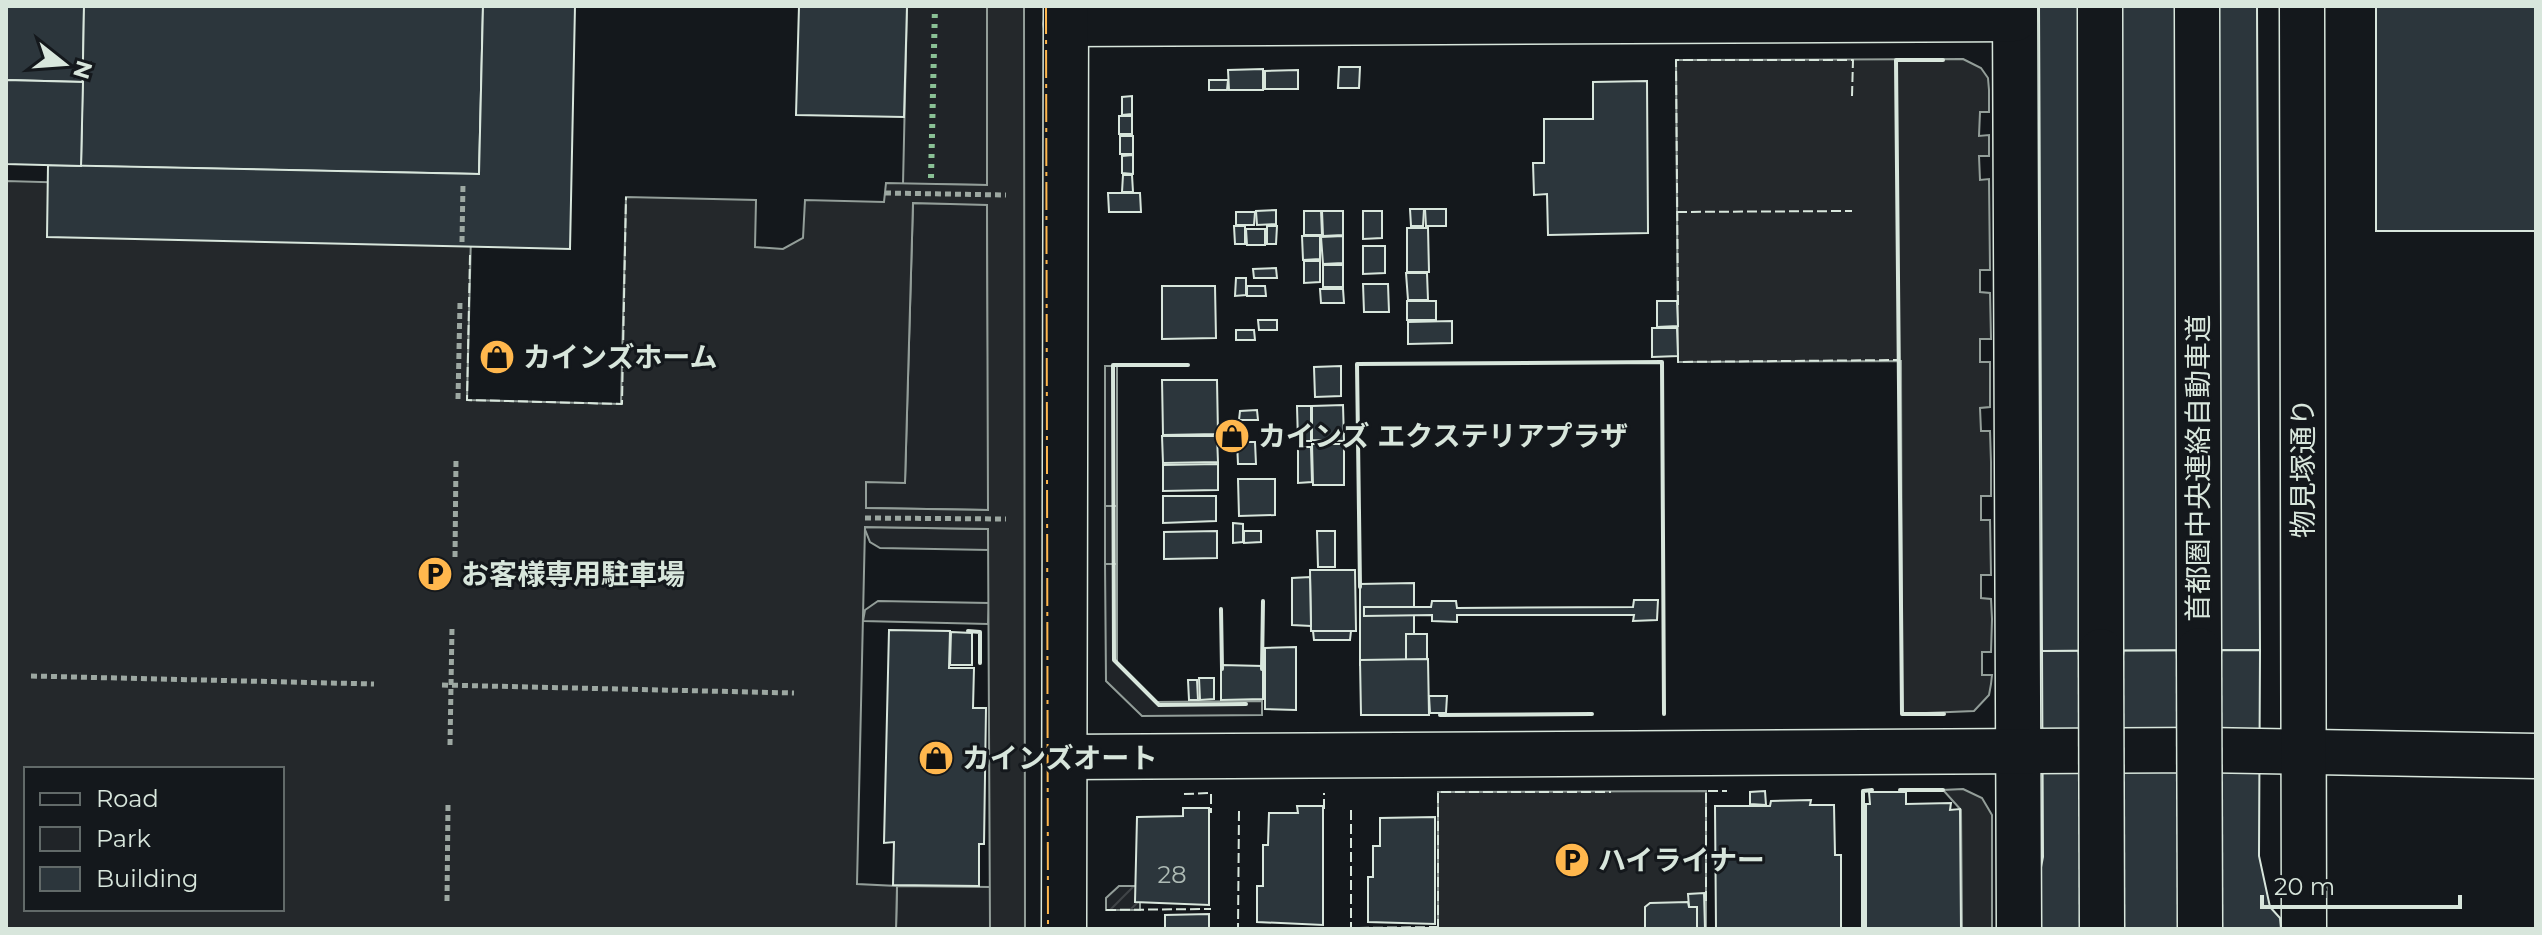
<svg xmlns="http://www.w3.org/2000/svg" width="2542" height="935" font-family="Montserrat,'Noto Sans JP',sans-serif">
<defs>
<pattern id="garden-furrows" width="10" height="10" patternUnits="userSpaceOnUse" patternTransform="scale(2)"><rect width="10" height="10" fill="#202428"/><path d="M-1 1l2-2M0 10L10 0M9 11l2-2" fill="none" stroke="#404447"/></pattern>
</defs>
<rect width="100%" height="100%" fill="#14181c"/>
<g fill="#202428" stroke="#939e99" stroke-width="2">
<polygon points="907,6 987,6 987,185 903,184"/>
<polygon points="913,203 987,204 989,510 866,508 866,482 905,482"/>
<rect x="1105" y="366" width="12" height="140"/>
<polygon points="864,527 989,529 989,550 880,548 870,542"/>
<polygon points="1105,564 1117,564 1117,663 1156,702 1262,701 1262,715 1142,716 1106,681"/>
<polygon points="878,601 989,603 988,624 863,621 865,610"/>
<polygon points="897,886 990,887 990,929 896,929"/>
</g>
<polygon fill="url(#garden-furrows)" stroke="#939e99" stroke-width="2" points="1119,886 1140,886 1140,910 1106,910 1106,898"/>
<g fill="#24282b" stroke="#939e99" stroke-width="2" fill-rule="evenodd">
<path d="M987 6H1024L1025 929H990L988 529 865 527 857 884 897 886 896 929H6V181L472 194 467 400 621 404 626 197 756 200 755 247 783 249 803 238 805 200 884 202 886 183 987 185ZM913 203 987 205 988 510 866 508V482L905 483ZM26 769H282V909H26Z"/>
<polygon points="1963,59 1981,68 1988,78 1989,90 1989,112 1980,112 1979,136 1989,135 1989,156 1979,156 1980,180 1989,179 1990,270 1980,270 1980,292 1990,293 1991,339 1980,339 1980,362 1990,362 1990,407 1980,408 1981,431 1990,431 1991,462 1991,496 1981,496 1981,520 1990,520 1991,575 1981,575 1981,598 1991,599 1992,619 1991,652 1982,652 1982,675 1992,675 1991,684 1989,695 1974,711 1902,714 1901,361 1678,362 1676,60"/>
<rect x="1105" y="506" width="12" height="58"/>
<polygon points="1963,789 1982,798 1992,815 1992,929 1962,929 1961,810 1943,790"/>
<polygon points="1706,791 1706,929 1438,929 1438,792"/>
</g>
<g fill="#2c363c" stroke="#d8e6dc" stroke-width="2">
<polygon points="6,6 84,6 83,82 6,80"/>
<polygon points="84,6 483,6 479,174 81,166"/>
<polygon points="483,6 575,6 570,249 47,237 48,165 479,174"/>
<polygon points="799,6 907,6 904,117 796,115"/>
<polygon points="2039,6 2257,6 2260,650 2042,651"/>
<rect x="2376" y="6" width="160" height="225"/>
<polygon points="1339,67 1360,67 1359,88 1338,88"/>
<polygon points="1263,69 1263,90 1229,90 1228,70"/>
<polygon points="1298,70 1298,89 1265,89 1265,71"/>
<polygon points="6,80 83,82 81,166 6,164"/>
<polygon points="1209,80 1228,80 1227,90 1209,90"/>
<polygon points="1647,81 1648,233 1548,235 1547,194 1534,195 1533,163 1544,163 1544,119 1593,119 1593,82"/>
<polygon points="1132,96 1132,114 1122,115 1122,97"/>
<rect x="1119" y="116" width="13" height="18"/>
<rect x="1120" y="136" width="13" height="18"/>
<polygon points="1133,155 1133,174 1122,173 1122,156"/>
<polygon points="1123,175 1132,175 1133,192 1122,192"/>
<polygon points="1108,193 1140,193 1141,212 1109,212"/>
<polygon points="1410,209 1424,209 1423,226 1411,226"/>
<polygon points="1425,209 1446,209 1446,226 1426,226"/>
<polygon points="1276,210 1276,224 1257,225 1256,211"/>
<polygon points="1304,211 1321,211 1322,235 1304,235"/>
<polygon points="1322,211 1343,211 1343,235 1323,236"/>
<polygon points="1363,211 1382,211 1382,238 1363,239"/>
<polygon points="1236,212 1255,212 1254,225 1236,225"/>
<polygon points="1234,226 1245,226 1245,244 1235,244"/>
<polygon points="1267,226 1277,226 1276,244 1267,244"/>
<polygon points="1407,228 1428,228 1429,272 1407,272"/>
<polygon points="1246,229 1265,229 1265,245 1247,245"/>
<polygon points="1302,236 1320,236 1320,259 1303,260"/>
<polygon points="1343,236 1343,263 1323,264 1321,237"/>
<polygon points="1363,246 1385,246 1385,273 1363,274"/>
<polygon points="1304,261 1320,261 1320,282 1304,283"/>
<rect x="1323" y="265" width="20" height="22"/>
<polygon points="1276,268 1277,278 1254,278 1253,269"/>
<polygon points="1406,273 1427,273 1428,300 1408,300"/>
<polygon points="1236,278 1246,278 1246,295 1235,296"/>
<polygon points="1363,284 1388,284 1389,312 1364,312"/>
<polygon points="1162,286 1215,286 1216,338 1162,339"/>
<polygon points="1247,286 1265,286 1266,296 1247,296"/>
<polygon points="1320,289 1343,289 1344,303 1321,303"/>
<rect x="1407" y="301" width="29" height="19"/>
<polygon points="1657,301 1677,301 1678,326 1657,327"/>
<polygon points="1258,320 1277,320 1277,330 1259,330"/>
<polygon points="1452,321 1452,343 1408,344 1408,322"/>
<polygon points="1652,328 1677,328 1678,356 1652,357"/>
<polygon points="1236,330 1254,330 1255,340 1236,340"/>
<polygon points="1341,366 1341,396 1315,397 1314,367"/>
<polygon points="1162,380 1217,380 1218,434 1163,435"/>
<polygon points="1343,405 1344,441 1312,440 1312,406"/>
<polygon points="1297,406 1311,406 1311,441 1298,441"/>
<polygon points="1257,410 1258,420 1239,420 1240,411"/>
<polygon points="1162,436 1217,436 1218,462 1163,463"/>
<polygon points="1237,442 1255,442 1256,464 1238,464"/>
<polygon points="1312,444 1344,444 1344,485 1313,485"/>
<polygon points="1298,447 1311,447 1312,482 1298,483"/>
<polygon points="1218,464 1218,490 1163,491 1163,465"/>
<polygon points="1238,479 1275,479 1275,515 1239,516"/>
<polygon points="1163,496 1216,496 1216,521 1163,523"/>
<polygon points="1233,523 1243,524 1243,542 1233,543"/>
<polygon points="1217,531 1217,558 1164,559 1164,532"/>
<polygon points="1244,531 1261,531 1261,542 1244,543"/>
<polygon points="1317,531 1335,531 1335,567 1318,567"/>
<polygon points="1310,570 1355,570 1356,631 1311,631"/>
<polygon points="1310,577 1311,626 1292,625 1292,578"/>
<polygon points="1414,583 1414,634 1406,634 1406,665 1360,665 1360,584"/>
<polygon points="1634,600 1658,600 1657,620 1633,621 1634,615 1457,615 1457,622 1432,621 1432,615 1364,616 1364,607 1431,607 1432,601 1456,601 1457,608 1633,607"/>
<polygon points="889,630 950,631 949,668 974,668 973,708 986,708 984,844 979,844 979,886 893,885 894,842 884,843"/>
<polygon points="1313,631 1351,631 1350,640 1314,640"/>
<polygon points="951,632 972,633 972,665 950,665"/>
<rect x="1406" y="634" width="21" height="26"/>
<polygon points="1296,647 1296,710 1265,709 1265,648"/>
<polygon points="2260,650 2259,856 2270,907 2280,918 2281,929 2029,929 2043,857 2042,651"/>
<polygon points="1428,659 1429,715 1361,715 1360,660"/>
<polygon points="1221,665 1263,666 1263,699 1221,700"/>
<polygon points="1199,678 1214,678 1214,699 1200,700"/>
<polygon points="1188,680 1197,680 1198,700 1189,700"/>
<polygon points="1429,696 1447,696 1446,713 1430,713"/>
<polygon points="1765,791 1766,805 1750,804 1750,792"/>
<polygon points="1869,792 1906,792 1906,804 1951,803 1950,810 1960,809 1961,929 1866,929 1866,804 1870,804"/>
<polygon points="1811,800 1810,805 1834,805 1835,855 1841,855 1841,929 1716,929 1715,806 1770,806 1771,801"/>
<polygon points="1297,806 1323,806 1323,925 1257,922 1257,886 1263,886 1263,845 1268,845 1269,813 1298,813"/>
<polygon points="1183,808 1209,808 1209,905 1135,902 1137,817 1183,816"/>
<polygon points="1435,817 1435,924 1368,922 1368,877 1373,877 1373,846 1380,846 1380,818"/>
<polygon points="1704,893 1705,929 1697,929 1697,907 1689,907 1688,894"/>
<polygon points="1688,902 1689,907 1697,907 1697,929 1645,929 1645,907 1650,903"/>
<polygon points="1209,914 1209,929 1165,929 1165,915"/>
</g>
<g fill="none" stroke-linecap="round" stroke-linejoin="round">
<defs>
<g id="street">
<polyline points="2015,6 2019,929"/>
<polyline points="1066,24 2015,19"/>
<polyline points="1063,757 2204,750 2536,756"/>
<polyline points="1064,929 1066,6"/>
</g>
<polyline id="secondary" points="2302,6 2304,929"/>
<g id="highway">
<polyline points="2100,6 2101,651"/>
<polyline points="2197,6 2199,650"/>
</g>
</defs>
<use href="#street" stroke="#d8e6dc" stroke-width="47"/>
<use href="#secondary" stroke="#d8e6dc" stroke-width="47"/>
<use href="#highway" stroke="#d8e6dc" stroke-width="47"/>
<g stroke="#9da8a2" stroke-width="5" stroke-dasharray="6 4" stroke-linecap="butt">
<polyline points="885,193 1006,195"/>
<polyline points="462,242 463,183"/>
<polyline points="458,399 460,302"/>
<polyline points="865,518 1006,519"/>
<polyline points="455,557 456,458"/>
<polyline points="31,676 374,684"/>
<polyline points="442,685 794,693"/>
<polyline points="450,745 452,628"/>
<polyline points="447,901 448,804"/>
</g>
<use href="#street" stroke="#14181c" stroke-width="44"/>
<use href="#secondary" stroke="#14181c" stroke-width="44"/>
<use href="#highway" stroke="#14181c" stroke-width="44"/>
<defs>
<g id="highway-bridge">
<polyline points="2199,650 2200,929"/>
<polyline points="2101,651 2102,929"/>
</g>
</defs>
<use href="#highway-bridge" stroke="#d8e6dc" stroke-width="47" stroke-linecap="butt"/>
<use href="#highway-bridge" stroke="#14181c" stroke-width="44"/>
<polyline stroke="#8ac095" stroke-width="6" stroke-dasharray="4 6" stroke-linecap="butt" points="931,178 935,6"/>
<g stroke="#d8e6dc" stroke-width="2" stroke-dasharray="10 4" stroke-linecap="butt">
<polyline points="1677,212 1852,211"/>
<polyline points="470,255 467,400 622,404 626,197"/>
<polyline points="1678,305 1676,60 1853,60 1852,96"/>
<polyline points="1678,353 1678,362 1897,360"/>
<polyline points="1184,794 1211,793 1211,813"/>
<polyline points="1324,809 1324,793"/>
<polyline points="1351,810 1351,928 1438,927"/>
<polyline points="1239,811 1238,929 1324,928"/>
<polyline points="1706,901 1706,791 1727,791"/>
<polyline points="1106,910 1211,909"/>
<polyline points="1438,929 1438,792 1611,792"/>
</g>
<g stroke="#d8e6dc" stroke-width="4">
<polyline points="1943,60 1896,60 1902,714 1944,714"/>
<polyline points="1188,365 1113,365 1114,660 1159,705 1246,704"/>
<polyline points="1360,587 1357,364 1662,362 1664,714"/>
<polyline points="1221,609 1222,669"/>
<polyline points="968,631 980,632 980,663"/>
<polyline points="1262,669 1263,601"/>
<polyline points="1440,715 1592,714"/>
<polyline points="1900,790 1943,790"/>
<polyline points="1863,929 1863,791 1872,790"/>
</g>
<polyline stroke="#ffb74d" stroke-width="2" stroke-dasharray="28 6 4 6" stroke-linecap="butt" points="1046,6 1048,929"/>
</g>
<defs>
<symbol id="shop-disc" viewBox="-11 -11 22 22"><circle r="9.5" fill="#ffb74d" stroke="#14181c"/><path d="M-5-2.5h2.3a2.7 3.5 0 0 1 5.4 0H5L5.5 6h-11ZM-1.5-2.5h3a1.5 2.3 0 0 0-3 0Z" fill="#111"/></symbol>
<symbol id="parking-disc" viewBox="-11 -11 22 22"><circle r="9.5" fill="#ffb74d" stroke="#14181c"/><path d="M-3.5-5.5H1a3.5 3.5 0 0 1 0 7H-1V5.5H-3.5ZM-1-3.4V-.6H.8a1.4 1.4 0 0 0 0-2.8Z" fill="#111"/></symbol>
</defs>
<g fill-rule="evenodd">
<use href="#shop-disc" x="477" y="337" width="40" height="40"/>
<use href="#shop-disc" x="1212" y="416" width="40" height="40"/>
<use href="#parking-disc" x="415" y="554" width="40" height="40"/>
<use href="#shop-disc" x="916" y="738" width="40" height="40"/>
<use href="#parking-disc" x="1552" y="840" width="40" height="40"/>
</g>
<g text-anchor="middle" stroke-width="6" stroke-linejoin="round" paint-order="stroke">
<g font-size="24" fill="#adbab4">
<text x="1172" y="883">28</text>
</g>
<g font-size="28" font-weight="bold" fill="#d8e6dc" stroke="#14181c" text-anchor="start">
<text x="523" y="367">カインズホーム</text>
<text x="1258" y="446">カインズ エクステリアプラザ</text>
<text x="461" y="584">お客様専用駐車場</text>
<text x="962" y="768">カインズオート</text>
<text x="1598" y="870">ハイライナー</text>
</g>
<g font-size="28" fill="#d8e6dc" stroke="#14181c">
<text transform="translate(2198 468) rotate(-90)" y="10">首都圏中央連絡自動車道</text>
<text transform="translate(2303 468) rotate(-90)" y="10">物見塚通り</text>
</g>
</g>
<rect width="2542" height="935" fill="none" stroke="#d8e6dc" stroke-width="16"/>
<rect x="24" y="767" width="260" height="144" fill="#14181c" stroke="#626a69" stroke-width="2"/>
<rect x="40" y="793" width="40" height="12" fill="#14181c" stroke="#626a69" stroke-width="2"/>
<text x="96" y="807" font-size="24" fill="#d8e6dc">Road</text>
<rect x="40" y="827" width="40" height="24" fill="#202428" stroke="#626a69" stroke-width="2"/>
<text x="96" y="847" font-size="24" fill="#d8e6dc">Park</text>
<rect x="40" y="867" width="40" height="24" fill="#2c363c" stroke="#626a69" stroke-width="2"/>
<text x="96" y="887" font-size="24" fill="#d8e6dc">Building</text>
<g transform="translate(64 64) rotate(107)" stroke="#14181c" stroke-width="6" paint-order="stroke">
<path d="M0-6L14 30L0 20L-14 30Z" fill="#d8e6dc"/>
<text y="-12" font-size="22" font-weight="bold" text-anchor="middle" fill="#d8e6dc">N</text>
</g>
<path d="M2262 895v12h198v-12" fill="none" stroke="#d8e6dc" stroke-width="4"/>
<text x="2274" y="895" font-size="24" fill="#d8e6dc" stroke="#14181c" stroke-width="6" paint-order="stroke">20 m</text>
</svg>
